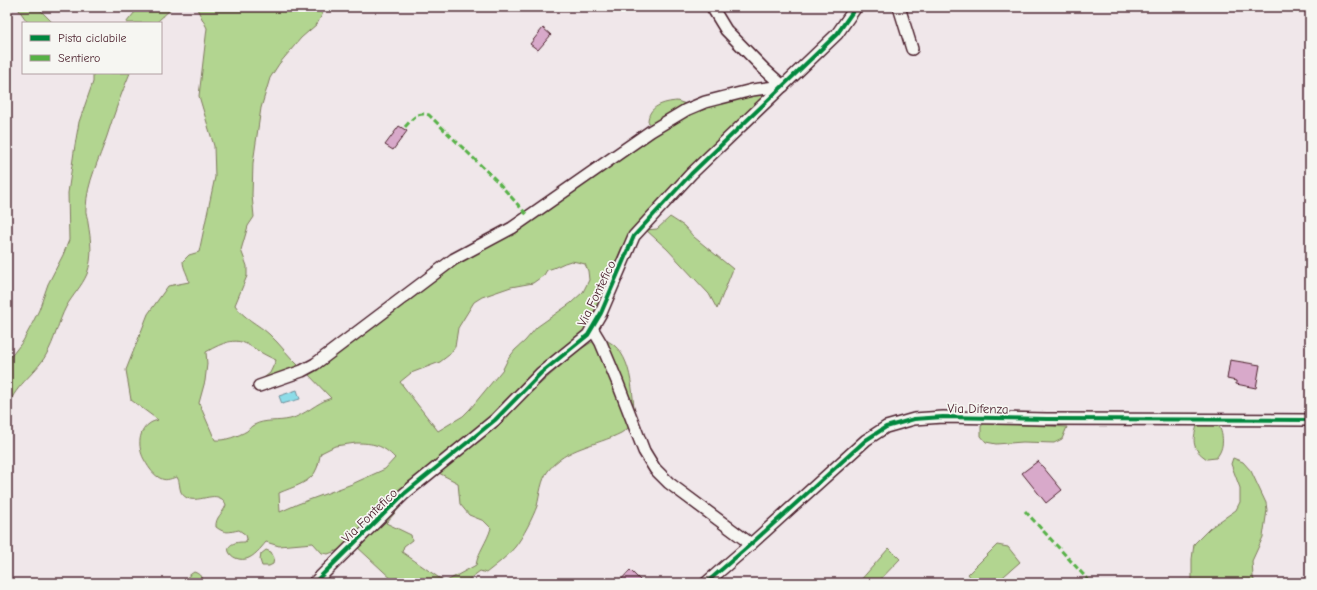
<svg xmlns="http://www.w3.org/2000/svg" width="1317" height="590" font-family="'Comic Neue',sans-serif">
<rect width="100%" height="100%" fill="#f0e7ea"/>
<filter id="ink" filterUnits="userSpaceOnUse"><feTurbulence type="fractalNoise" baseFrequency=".025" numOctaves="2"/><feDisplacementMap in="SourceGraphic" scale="8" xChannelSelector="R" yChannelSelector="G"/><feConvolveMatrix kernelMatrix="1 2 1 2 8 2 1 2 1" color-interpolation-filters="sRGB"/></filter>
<g filter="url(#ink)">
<g fill="#b2d590" stroke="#7e7a5e" fill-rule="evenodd">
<polygon points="17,7 37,7 53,23 28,23"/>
<polygon points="139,7 173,7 156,23 126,23"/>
<path d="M196 7H322V15L317 24 301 38 279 64 270 78 261 108 253 163 252 195 254 217 248 226 241 250 247 266V276L235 305C243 318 258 324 269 334 280 344 289 357 301 368L261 380 270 373 276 360C243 346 244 330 206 352L207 364 205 381 199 403 215 440C225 441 238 436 247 431 249 429 251 426 254 425 265 419 278 422 290 419 305 415 316 403 331 398L306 372 432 279 685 111 758 93 763 95 765 99 681 180 635 226 622 247 585 332 487 424 428 468 364 525 341 549 328 554 322 553 313 543 279 546 266 542C261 548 254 557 246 559 232 562 221 547 235 543 238 542 242 542 245 542L247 539 246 535 239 530C229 532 225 534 216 527 215 517 223 514 226 505 225 502 223 499 220 498 210 492 190 508 181 492 179 487 180 481 177 477 172 478 167 481 162 479 154 476 149 468 145 461 138 450 137 432 149 424 151 422 155 421 158 420L131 400 126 370 148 314 168 286 189 282C188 274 183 269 183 261L189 255 199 252 215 177 214 146 199 96 207 28ZM571 261 577 262 585 264 588 271 589 280 583 292 571 303 537 327 525 341 515 350 508 359 503 369 470 409 463 416 438 431 400 382 411 373 440 362 449 355 455 347 458 328 474 302 482 297 511 287 533 283 544 275 547 270C556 268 562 263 571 261ZM356 443C373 443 383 445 395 458L385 469 352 484 298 504 280 512 279 493C292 487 312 483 317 468 319 463 319 458 321 453L335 446Z"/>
<path d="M93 73H130C121 94 114 114 107 136 99 160 87 182 86 208 85 213 88 218 88 223 91 240 93 257 87 274 82 286 72 296 66 307 58 322 55 340 46 355 35 375 12 387 7 411V359L13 354 23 341 30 328 39 310 48 284 63 255 69 240 68 193 75 145 79 122 93 82Z"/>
<path d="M677 101 686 104 653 125 648 122C648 106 664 102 677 101Z"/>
<polygon points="670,217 684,226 694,237 733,269 717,309 709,294 667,249 646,230 657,229"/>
<path d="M603 339C635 350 631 395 636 423 631 426 626 430 621 433 596 446 566 447 548 471 541 480 540 494 537 506 533 517 523 537 515 547 507 557 496 565 486 573L480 571 464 583H396L355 545 405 498 402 505 386 523 411 535 412 540 404 546 402 552 445 582 476 565C478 552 487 542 491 528L484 521 469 515 460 504 458 483 435 471 494 425 576 352 592 342Z"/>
<path d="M1198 422H1217C1224 434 1225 448 1216 458L1207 459C1190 448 1193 439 1198 422Z"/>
<polygon points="985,423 1067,427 1062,439 1054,443 1023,442 996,444 986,442 981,436 981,426"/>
<polygon points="1233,458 1243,462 1251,471 1266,503 1267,510 1263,537 1252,561 1253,577 1255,583 1192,583 1192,559 1194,544 1210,528 1236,510 1240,502 1240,488 1231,464"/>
<polygon points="997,545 1008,547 1020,562 996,583 975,583 968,574"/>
<polygon points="889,548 900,559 877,583 860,583 859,582"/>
<polygon points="266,550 271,552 274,558 273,564 269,566 262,566 260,560 261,554"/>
<path d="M194 572C200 574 202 577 203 583H185V579L191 574Z"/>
</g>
<polygon fill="#8cdce8" stroke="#72909c" points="297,390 300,399 282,404 279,396"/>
<g fill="#d8a9ca" stroke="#4a1f2b">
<polygon points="543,28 551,35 538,50 530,44"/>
<polygon points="399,126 407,131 393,150 385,145"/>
<polygon points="1230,360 1260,365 1256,388 1236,384 1236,381 1227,379"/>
<polygon points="1038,461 1062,490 1046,503 1022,473"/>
<polygon points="630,570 643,583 618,583"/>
</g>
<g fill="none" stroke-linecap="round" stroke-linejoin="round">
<defs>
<g id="minor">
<polyline points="712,7 726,30 764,69 783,86"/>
<polyline points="899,7 912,49"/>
<polyline points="592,328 601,343 617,381 644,451 655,469 669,483 751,544"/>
<polyline points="259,386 302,371 315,364 454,259 512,228 651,131 686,110 705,102 752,90 783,86"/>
<polyline points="314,583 404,494 495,420 541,373 588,335 601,313 634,236 691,174 837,34 856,7"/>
<polyline points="706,583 751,544 866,440 886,427 914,419 943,417 1047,419 1310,420"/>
</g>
</defs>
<use href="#minor" stroke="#4a1f2b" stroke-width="14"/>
<use href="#minor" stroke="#f6f6f2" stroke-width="11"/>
<g stroke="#57b146" stroke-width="3" stroke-dasharray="6 3" stroke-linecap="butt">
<path d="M405 127C412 119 418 111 429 115L498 182 528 216"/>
<polyline points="1025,511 1091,583"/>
</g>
<defs>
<g id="cycleway">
<polyline points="314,583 404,494 495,420 541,373 588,335 601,313 634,236 691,174 837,34 856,7"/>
<polyline points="706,583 751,544 866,440 886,427 914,419 943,417 1047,419 1310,420"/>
</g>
</defs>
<use href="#cycleway" stroke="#f6f6f2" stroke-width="6"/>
<use href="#cycleway" stroke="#00873e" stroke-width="4"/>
</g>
</g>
<g text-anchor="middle" stroke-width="3.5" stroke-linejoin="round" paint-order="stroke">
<g font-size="13" fill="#4a1f2b" stroke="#f6f6f2">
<text transform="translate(596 293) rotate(-64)" y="5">Via Fontefico</text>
<text transform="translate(978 408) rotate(1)" y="5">Via Difenza</text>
<text transform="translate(369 515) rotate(-44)" y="5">Via Fontefico</text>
</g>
</g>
<rect width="1317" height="590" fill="none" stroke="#f6f6f2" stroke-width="24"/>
<rect x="12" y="12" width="1293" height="566" fill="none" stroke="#4a1f2b" stroke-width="1.5" filter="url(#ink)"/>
<rect x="22" y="22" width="140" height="52" fill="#f6f6f2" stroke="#b1a0a2"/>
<rect x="30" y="35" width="20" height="6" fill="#00873e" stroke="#b1a0a2"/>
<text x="58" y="42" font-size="12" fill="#4a1f2b">Pista ciclabile</text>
<rect x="30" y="55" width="20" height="6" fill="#57b146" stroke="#b1a0a2"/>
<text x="58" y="62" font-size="12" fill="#4a1f2b">Sentiero</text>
</svg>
